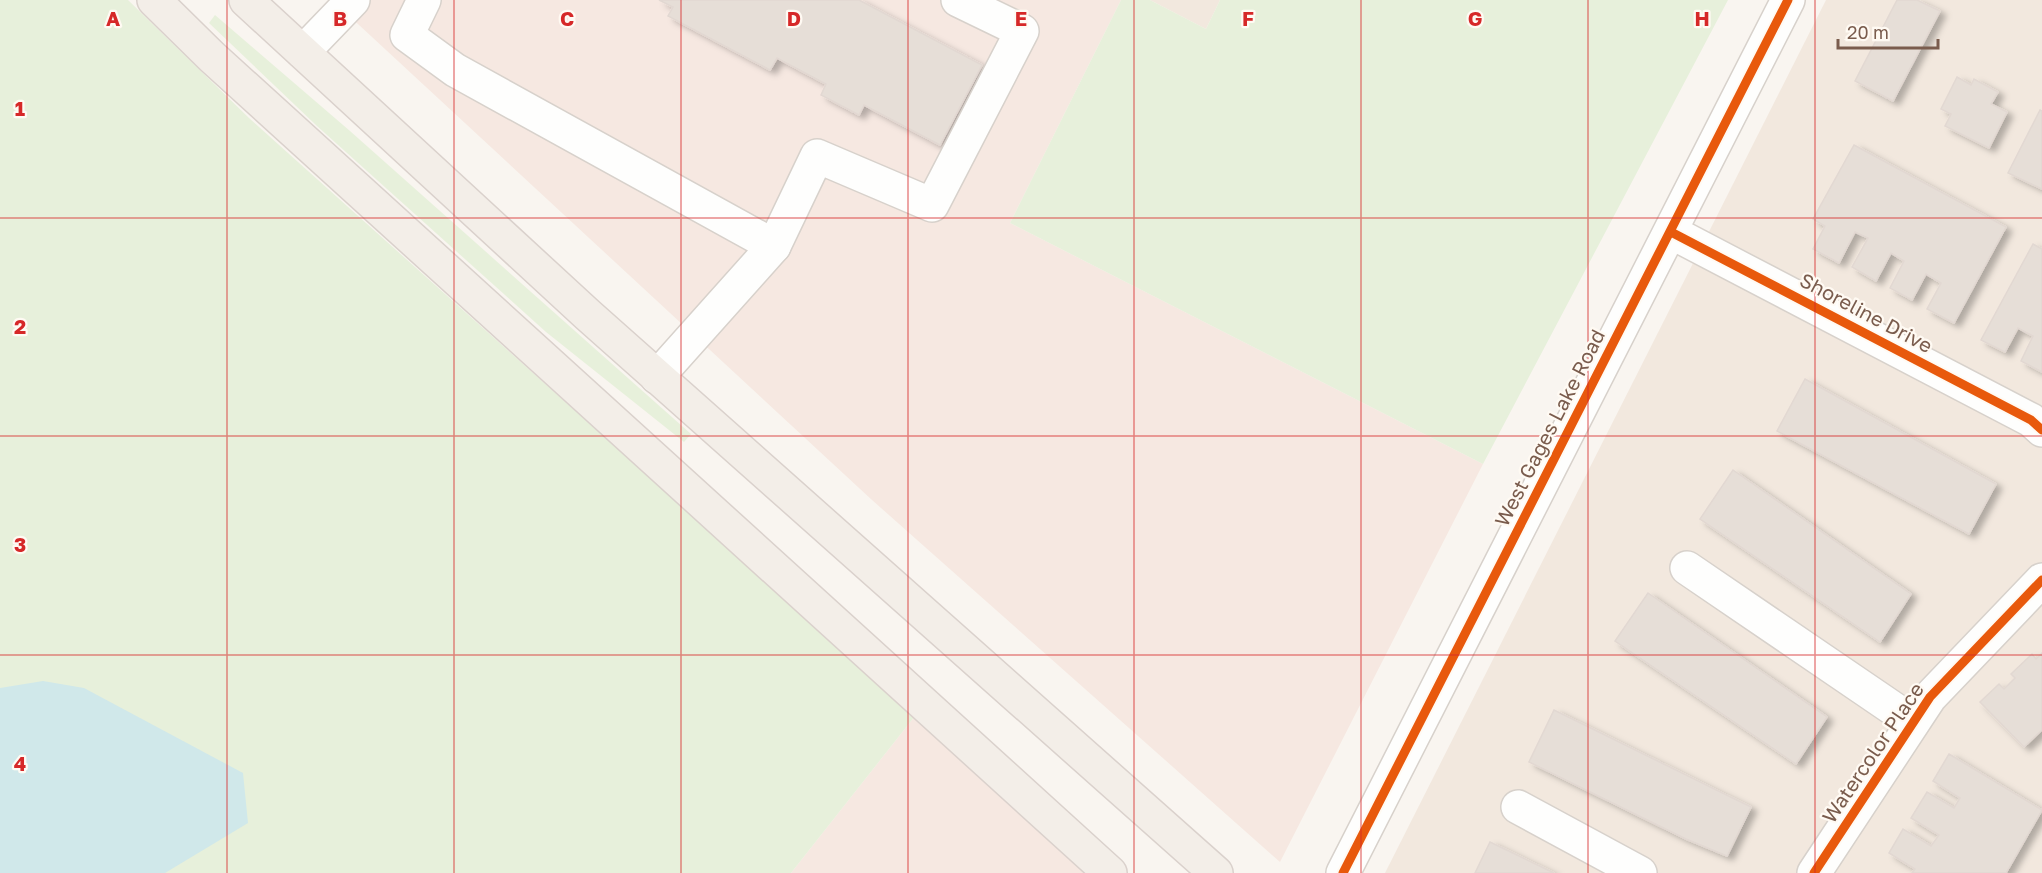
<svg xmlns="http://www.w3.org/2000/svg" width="2042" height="873" font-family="'Golos Text',sans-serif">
<defs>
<filter id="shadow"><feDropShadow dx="6" dy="4" stdDeviation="3" flood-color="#0004"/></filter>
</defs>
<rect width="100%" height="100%" fill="#f9f5f0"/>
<g fill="#f2e8de">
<polygon points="1150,0 1220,0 1206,29"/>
<polygon points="1826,0 2042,0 2042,873 1385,873"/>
</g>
<g fill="#f6e8e1">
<polygon points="332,0 1121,0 1010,223 1483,464 1280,862 872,500"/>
<polygon points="915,716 1093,873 791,873"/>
</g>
<g fill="#e7f0db">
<polygon points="0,0 128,0 249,118 915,716 791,873 0,873"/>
<polygon points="1121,0 1150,0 1206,29 1220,0 1728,0 1483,464 1010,223"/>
<polygon points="215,15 350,131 691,434 684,442 546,332 317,126 209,23"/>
</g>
<polygon fill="#d0e8ea" points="43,681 84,688 243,773 248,823 165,873 0,873 0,688"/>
<g fill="#e6ded7" stroke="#e2d8d2" stroke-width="1.5" filter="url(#shadow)">
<polygon points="659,0 859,0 982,65 940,145 864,105 859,115 821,95 826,84 777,58 770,70 668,16 673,7"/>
<polygon points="1897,0 1917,0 1940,11 1893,101 1855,81"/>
<polygon points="1957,77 1971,85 1974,79 1998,92 1991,104 2007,112 1989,148 1945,126 1951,114 1941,109"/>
<polygon points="2040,110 2042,111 2042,189 2008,173"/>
<polygon points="1854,145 2006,227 1954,323 1927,309 1941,283 1926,274 1912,300 1890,288 1904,261 1891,253 1876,281 1852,267 1868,238 1855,232 1839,263 1813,249 1825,226 1813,219"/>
<polygon points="2033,244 2042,249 2042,372 2021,361 2033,336 2018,328 2005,352 1981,340"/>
<polygon points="1805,379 1996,484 1969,534 1777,431"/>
<polygon points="1733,470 1911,594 1880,642 1700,519"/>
<polygon points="1648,593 1827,717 1796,764 1615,641"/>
<polygon points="2042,653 2042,730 2024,747 1980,702 1999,684 2004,689 2015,678 2011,674 2032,654 2036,659"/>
<polygon points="1554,710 1751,807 1727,856 1686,839 1529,762"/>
<polygon points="1949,754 2042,810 2006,873 1912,873 1915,869 1889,853 1903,829 1931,846 1939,835 1911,818 1927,792 1954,808 1960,798 1933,781"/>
<polygon points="1490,842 1554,873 1475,873"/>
</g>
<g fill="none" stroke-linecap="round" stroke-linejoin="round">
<defs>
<g id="minor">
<polyline points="424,0 407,35 455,70 774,246"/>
<polyline points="303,52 353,0"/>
<polyline points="1671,232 2031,420 2042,430"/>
<polyline points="657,377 774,246 817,156 932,205 1022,31 958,0"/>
<polyline points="1687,568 1913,722"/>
<polyline points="1518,807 1640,873"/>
<polyline points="1343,873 1788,0"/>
<polyline points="1814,873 1930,697 2042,580"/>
</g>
<g id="major">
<polyline points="154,0 212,57 1110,873"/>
<polyline points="246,0 588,315 1216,873"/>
</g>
</defs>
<use href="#minor" stroke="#d7d1cb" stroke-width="36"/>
<use href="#major" stroke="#dad1cc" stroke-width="36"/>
<use href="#minor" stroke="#fefefd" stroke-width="33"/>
<use href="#major" stroke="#f3eee8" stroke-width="33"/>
<defs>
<g id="cycleway">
<polyline points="1671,232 2031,420 2042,430"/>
<polyline points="1343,873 1788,0"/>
<polyline points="1814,873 1930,697 2042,580"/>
</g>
</defs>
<use href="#cycleway" stroke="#fffaf3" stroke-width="13"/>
<use href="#cycleway" stroke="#e8590c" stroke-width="9"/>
</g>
<path fill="none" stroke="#d62828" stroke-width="1.5" stroke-opacity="0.55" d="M227 0V873M454 0V873M681 0V873M908 0V873M1134 0V873M1361 0V873M1588 0V873M1815 0V873M0 218H2042M0 436H2042M0 655H2042"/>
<g text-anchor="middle" stroke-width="4.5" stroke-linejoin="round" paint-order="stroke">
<g font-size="20" fill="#7a5c4d" stroke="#fffaf3">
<text transform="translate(1866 313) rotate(28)" y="7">Shoreline Drive</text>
<text transform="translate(1550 428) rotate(-63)" y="7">West Gages Lake Road</text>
<text transform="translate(1873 753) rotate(-56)" y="7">Watercolor Place</text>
</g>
</g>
<g font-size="20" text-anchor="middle" font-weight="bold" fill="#d62828" stroke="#fffaf3" stroke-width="4.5" stroke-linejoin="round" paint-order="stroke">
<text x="113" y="26">A</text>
<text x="340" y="26">B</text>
<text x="567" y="26">C</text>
<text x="794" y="26">D</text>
<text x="1021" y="26">E</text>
<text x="1248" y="26">F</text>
<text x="1475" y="26">G</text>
<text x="1702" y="26">H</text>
<text x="20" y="116">1</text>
<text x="20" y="334">2</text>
<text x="20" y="552">3</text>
<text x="20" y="771">4</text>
</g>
<path d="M1838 39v9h100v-9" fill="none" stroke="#7a5c4d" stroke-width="3"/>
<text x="1847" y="39" font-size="18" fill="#7a5c4d" stroke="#fffaf3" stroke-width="4.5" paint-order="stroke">20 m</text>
</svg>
